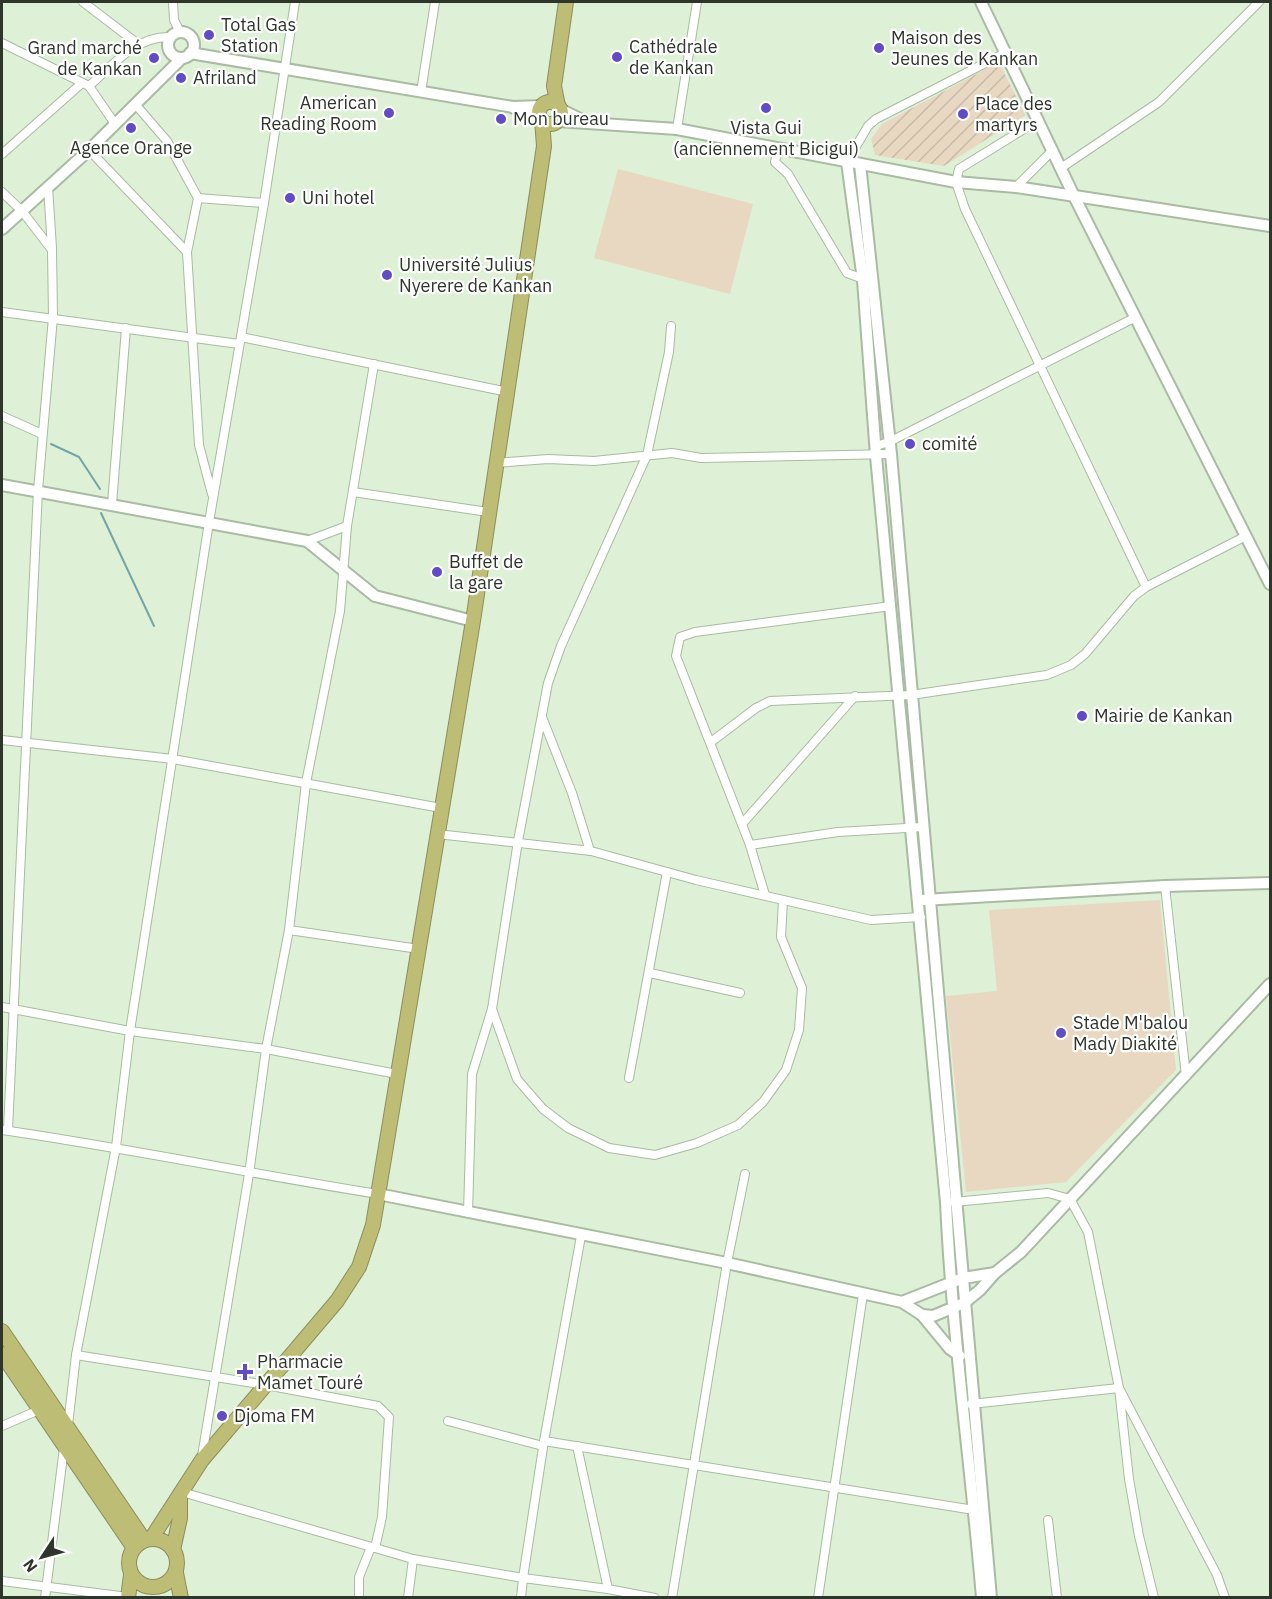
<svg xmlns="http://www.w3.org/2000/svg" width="1272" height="1599" font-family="'IBM Plex Sans',sans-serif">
<defs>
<pattern id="garden-furrows" width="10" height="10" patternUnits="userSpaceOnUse" patternTransform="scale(1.5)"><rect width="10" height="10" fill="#e8d8c2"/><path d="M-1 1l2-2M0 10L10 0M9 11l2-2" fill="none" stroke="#c7baa7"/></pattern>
</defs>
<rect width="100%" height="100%" fill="#def0d6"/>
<g fill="#e8d8c2">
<polygon points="618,169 753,204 730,294 594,258"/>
<polygon points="1160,900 1176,1070 1066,1182 966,1192 946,996 997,991 989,910"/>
</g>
<polygon fill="url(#garden-furrows)" points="999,62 1025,115 944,166 875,155 871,139 882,124"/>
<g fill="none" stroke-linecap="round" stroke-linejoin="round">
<g stroke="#73a5a6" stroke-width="2">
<polyline points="51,444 79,457 100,489"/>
<polyline points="101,513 154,626"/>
</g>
<defs>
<g id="street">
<polyline points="83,2 138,44"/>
<polyline points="173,2 174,20 180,32"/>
<polyline points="2,43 89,86 115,124"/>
<path d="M89 86C113 65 137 35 171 37"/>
<polyline points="421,92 435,2"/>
<polyline points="136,105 167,141 198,198"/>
<polyline points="1037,121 959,169 956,182 965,209 1146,587"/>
<polyline points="677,129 697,2"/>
<polyline points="778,147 775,162 788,174 847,273 866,280"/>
<polyline points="89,150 187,252 199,445 212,494"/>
<polyline points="2,154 82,83"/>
<polyline points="847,162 868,126 876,119 1007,52"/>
<polyline points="1061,168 1159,102 1259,2"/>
<polyline points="48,187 52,248"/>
<polyline points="1016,187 1052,151"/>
<polyline points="2,192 22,211 52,250 53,317 38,490 8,1130"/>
<polyline points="187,252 198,198 264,203"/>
<polyline points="2,312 239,344"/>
<polyline points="241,337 508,392"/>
<polyline points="2,416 42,434"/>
<polyline points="876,446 889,442 1136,317"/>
<polyline points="495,463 548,459 594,461 672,453 701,458 891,454"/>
<polyline points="353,492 488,512"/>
<polyline points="112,504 126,328"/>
<polyline points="307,541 347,526"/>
<polyline points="542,717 572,793 590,851"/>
<polyline points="2,740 173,759 441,808"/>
<polyline points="711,742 756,708 770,701 911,695 1047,675 1071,665 1085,654 1134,596 1146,587 1246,536"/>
<polyline points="742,824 855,696"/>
<polyline points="437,834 591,851 696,880 871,920 921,917"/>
<polyline points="750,845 838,832 923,827"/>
<polyline points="1165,886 1186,1076"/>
<polyline points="765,895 750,845 676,656 680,637 695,632 891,606"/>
<polyline points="289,930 419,949"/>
<polyline points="650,973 740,993"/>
<polyline points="2,1007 130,1031 266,1049 397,1074"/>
<polyline points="492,1009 517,1079 543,1109 568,1128 609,1148 655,1155 697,1143 738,1125 763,1102 786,1070 799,1030 802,988 781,937 783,900"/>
<polyline points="629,1078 667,872"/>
<path d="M2 1130C127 1148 252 1174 378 1194"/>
<polyline points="954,1202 1048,1193 1070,1199 1088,1232 1119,1388 1129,1479 1139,1536 1154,1598"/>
<polyline points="468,1213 472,1074 492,1009 518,841 548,683 561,646 647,455 669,352 671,326"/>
<polyline points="76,1355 266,1385 378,1406 389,1417 382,1517 375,1548"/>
<polyline points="971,1404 1119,1388 1217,1575 1225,1598"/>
<polyline points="448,1421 543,1446"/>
<polyline points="68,1425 76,1355 116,1147 130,1031 209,522 264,203 295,2"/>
<polyline points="2,1426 39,1410"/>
<polyline points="544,1441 974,1510"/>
<polyline points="577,1446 608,1589 655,1598"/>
<polyline points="202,1456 249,1174 266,1049 289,930 306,783 340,611 347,526 374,364"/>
<polyline points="182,1492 413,1559 523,1578 544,1441 581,1236"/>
<polyline points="1048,1520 1057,1598"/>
<polyline points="2,1581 128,1597"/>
<polyline points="45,1598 64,1448"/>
<polyline points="359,1598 359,1577 371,1547"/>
<polyline points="408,1598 413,1559"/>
<polyline points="521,1598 523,1578 608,1589"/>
<polyline points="672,1598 727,1263 745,1174"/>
<polyline points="818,1598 863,1294"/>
</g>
<g id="secondary">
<polyline points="981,2 1074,196 1270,584"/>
<circle cx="181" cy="45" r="13"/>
<polyline points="190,53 513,107 543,106"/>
<polyline points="514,108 541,119"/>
<polyline points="560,109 586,122"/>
<polyline points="557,121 677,129 956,182 1016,187 1270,226"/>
<path d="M847 162 863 280 876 456 946 1202C952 1334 971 1465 982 1598"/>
<polyline points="860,164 891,454 991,1598"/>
<polyline points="2,229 89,150 182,58"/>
<polyline points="2,485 307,541 375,596 473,621"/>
<polyline points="923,900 1165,886 1270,883"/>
<polyline points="378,1194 727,1263 902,1302 922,1315 933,1316 964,1303 980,1290 995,1273 1021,1252 1270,984"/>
<polyline points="902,1302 963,1278 995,1273"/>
<polyline points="922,1315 950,1349 960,1356"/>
</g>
<g id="highway">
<circle cx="550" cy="113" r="11"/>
<polyline points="558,106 554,86 566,2"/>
<polyline points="2,1331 144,1540"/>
<polyline points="2,1354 134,1548"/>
<circle cx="153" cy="1563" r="24"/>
<polyline points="151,1539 202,1460 337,1301 359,1267 373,1225 473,621 544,146 542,120"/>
<polyline points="173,1550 180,1518 180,1496"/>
<polyline points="176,1573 181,1598"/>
<polyline points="128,1598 131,1575"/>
</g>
</defs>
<use href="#street" stroke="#a9bba2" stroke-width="10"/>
<use href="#secondary" stroke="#a9bba2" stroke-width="14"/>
<use href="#highway" stroke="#8c8d5c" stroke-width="16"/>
<use href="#street" stroke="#fff" stroke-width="8"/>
<use href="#secondary" stroke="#fff" stroke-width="10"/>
<use href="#highway" stroke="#bebd76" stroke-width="14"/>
</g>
<g fill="#604cc4" stroke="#fff" stroke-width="2">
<circle cx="209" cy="35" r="6"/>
<circle cx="879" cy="48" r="6"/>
<circle cx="617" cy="57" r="6"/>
<circle cx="154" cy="58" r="6"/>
<circle cx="181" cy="78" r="6"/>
<circle cx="766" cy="108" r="6"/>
<circle cx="389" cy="113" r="6"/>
<circle cx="963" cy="114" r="6"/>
<circle cx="501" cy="119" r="6"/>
<circle cx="131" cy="128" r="6"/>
<circle cx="290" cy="198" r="6"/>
<circle cx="387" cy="275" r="6"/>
<circle cx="910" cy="444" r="6"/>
<circle cx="437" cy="572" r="6"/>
<circle cx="1082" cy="716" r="6"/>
<circle cx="1061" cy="1033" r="6"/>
<path d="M242 1363h6v6h6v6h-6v6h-6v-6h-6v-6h6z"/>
<circle cx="222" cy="1416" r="6"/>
</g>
<g text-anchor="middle" stroke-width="4.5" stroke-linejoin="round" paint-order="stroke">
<g font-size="18" fill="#2e352b" stroke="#fff" text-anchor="start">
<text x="221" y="31">Total Gas<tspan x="221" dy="21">Station</tspan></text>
<text x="891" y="44">Maison des<tspan x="891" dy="21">Jeunes de Kankan</tspan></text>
<text x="629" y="53">Cathédrale<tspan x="629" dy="21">de Kankan</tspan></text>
<text x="142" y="54" text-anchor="end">Grand marché<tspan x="142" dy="21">de Kankan</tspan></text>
<text x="193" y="84">Afriland</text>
<text x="377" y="109" text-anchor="end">American<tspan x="377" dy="21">Reading Room</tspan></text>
<text x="975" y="110">Place des<tspan x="975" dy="21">martyrs</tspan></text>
<text x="513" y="125">Mon bureau</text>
<text x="766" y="134" text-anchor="middle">Vista Gui<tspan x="766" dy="21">(anciennement Bicigui)</tspan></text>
<text x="131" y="154" text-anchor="middle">Agence Orange</text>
<text x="302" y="204">Uni hotel</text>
<text x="399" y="271">Université Julius<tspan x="399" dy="21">Nyerere de Kankan</tspan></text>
<text x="922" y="450">comité</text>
<text x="449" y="568">Buffet de<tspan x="449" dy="21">la gare</tspan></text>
<text x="1094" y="722">Mairie de Kankan</text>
<text x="1073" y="1029">Stade M'balou<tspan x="1073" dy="21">Mady Diakité</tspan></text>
<text x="257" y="1368">Pharmacie<tspan x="257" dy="21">Mamet Touré</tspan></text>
<text x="234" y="1422">Djoma FM</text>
</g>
</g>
<rect width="1272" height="1599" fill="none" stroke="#2e352b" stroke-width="6"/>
<g transform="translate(42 1557) rotate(234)" stroke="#ffffff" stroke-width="4.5" paint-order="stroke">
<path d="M0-4.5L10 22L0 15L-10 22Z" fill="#2e352b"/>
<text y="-9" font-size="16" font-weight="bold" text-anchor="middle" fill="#2e352b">N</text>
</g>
</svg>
